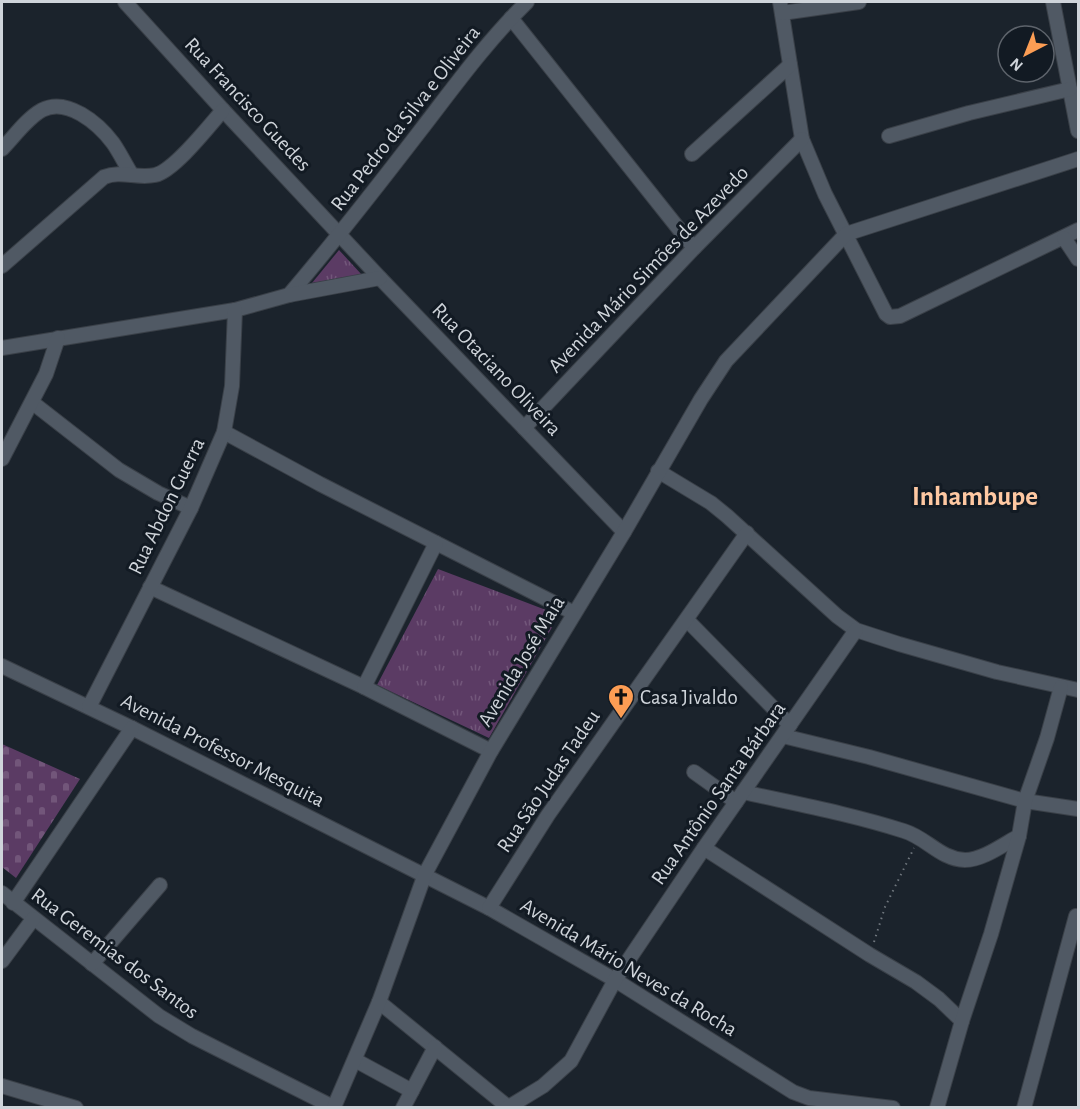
<svg xmlns="http://www.w3.org/2000/svg" width="1080" height="1109" font-family="'Alegreya Sans',sans-serif">
<defs>
<pattern id="cemetery-stones" width="16" height="16" patternUnits="userSpaceOnUse" patternTransform="scale(1.5)"><rect width="16" height="16" fill="#5b3b64"/><path d="M2 7V4a2 2 0 0 1 4 0v3zM10 15v-3a2 2 0 0 1 4 0v3z" fill="#72567a"/></pattern>
<pattern id="park-tufts" width="24" height="20" patternUnits="userSpaceOnUse" patternTransform="scale(1.5)"><rect width="24" height="20" fill="#5b3b64"/><path d="M3 7l-1-3M5 7V3M7 7l1-3M15 17l-1-3M17 17v-4M19 17l1-3" fill="none" stroke="#72567a"/></pattern>
</defs>
<rect width="100%" height="100%" fill="#1b232c"/>
<polygon fill="url(#cemetery-stones)" points="2,744 80,779 16,878 2,867"/>
<g fill="url(#park-tufts)">
<polygon points="339,250 362,275 312,283"/>
<polygon points="438,569 559,615 489,738 377,685"/>
</g>
<g fill="none" stroke-linecap="round" stroke-linejoin="round">
<defs>
<g id="minor">
<polyline points="125,2 223,110 380,278 624,532"/>
<polyline points="780,2 802,139 825,194 886,314 890,317 900,316 1078,230"/>
<polyline points="1053,2 1078,131"/>
<polyline points="782,13 859,2"/>
<polyline points="511,18 694,248"/>
<polyline points="889,136 969,113 1070,89"/>
<path d="M2 149C14 137 26 119 42 110 67 97 98 123 113 143 120 153 125 164 132 175"/>
<polyline points="692,154 790,65"/>
<polyline points="1064,238 1078,259"/>
<path d="M2 266 104 177C121 170 137 179 155 175 174 171 209 126 223 110"/>
<path d="M289 295C334 242 377 187 420 131 454 87 487 41 527 2"/>
<polyline points="2,348 235,310 289,295 380,278"/>
<polyline points="33,403 119,470 158,493 191,508"/>
<polyline points="524,428 694,248 802,139"/>
<polyline points="224,432 320,484 574,613"/>
<polyline points="2,459 46,374 58,338"/>
<polyline points="658,471 711,503 727,516 837,616 856,630 899,644 997,672 1078,690"/>
<polyline points="150,587 364,687 491,751"/>
<polyline points="687,620 790,725"/>
<polyline points="2,666 132,728 489,908 615,980 793,1092 809,1098 893,1108"/>
<polyline points="364,687 436,543"/>
<polyline points="89,707 191,508 224,432 232,386 235,310"/>
<polyline points="783,736 869,757 1025,801 1078,809"/>
<polyline points="694,772 736,802"/>
<path d="M743 792C797 804 851 814 904 831 927 838 940 859 965 860 983 860 1004 844 1019 836"/>
<polyline points="704,848 870,955 916,982 939,999 962,1021"/>
<polyline points="2,893 159,1016 192,1036 335,1108"/>
<polyline points="13,903 132,728"/>
<polyline points="489,908 548,815 747,533"/>
<polyline points="2,961 33,919"/>
<polyline points="92,964 160,885"/>
<polyline points="379,1002 508,1107"/>
<polyline points="355,1060 412,1091"/>
<polyline points="2,1086 76,1108"/>
<polyline points="334,1107 379,1002 425,874 491,751 624,532 701,399 726,361 846,234 1078,159"/>
<polyline points="403,1108 435,1047"/>
<polyline points="507,1108 543,1086 571,1061 615,980 704,848 856,630"/>
<polyline points="937,1108 962,1021 991,934 1019,836 1025,801 1047,738 1061,687"/>
<polyline points="1024,1108 1076,916"/>
</g>
</defs>
<use href="#minor" stroke="#3a4048" stroke-width="16"/>
<polyline stroke="#6f767d" stroke-width="2" stroke-dasharray="1.5 4.5" stroke-linecap="butt" points="874,942 885,907 914,848"/>
<use href="#minor" stroke="#505964" stroke-width="14"/>
</g>
<defs>
<symbol id="church-pin" viewBox="-11 -11 22 30"><path d="M0 17L-7.5 6A9.5 9.5 0 1 1 7.5 6Z" fill="#fc9d54" stroke="#121a23"/><path d="M-1.2-6h2.4v3.5h3.3v2.4h-3.3V6h-2.4V-.1h-3.3v-2.4h3.3Z" fill="#111"/></symbol>
</defs>
<g fill-rule="evenodd">
<use href="#church-pin" x="606" y="682" width="30" height="40"/>
</g>
<g text-anchor="middle" stroke-width="6" stroke-linejoin="round" paint-order="stroke">
<g font-size="21" fill="#cfd4da" stroke="#121a23">
<text transform="translate(248 104) rotate(47)" y="7">Rua Francisco Guedes</text>
<text transform="translate(405 118) rotate(-52)" y="7">Rua Pedro da Silva e Oliveira</text>
<text transform="translate(648 269) rotate(-46)" y="7">Avenida Mário Simões de Azevedo</text>
<text transform="translate(497 369) rotate(46)" y="7">Rua Otaciano Oliveira</text>
<text transform="translate(166 506) rotate(-64)" y="7">Rua Abdon Guerra</text>
<text transform="translate(521 661) rotate(-59)" y="7">Avenida José Maia</text>
<text transform="translate(223 750) rotate(27)" y="7">Avenida Professor Mesquita</text>
<text transform="translate(548 781) rotate(-56)" y="7">Rua São Judas Tadeu</text>
<text transform="translate(718 793) rotate(-55)" y="7">Rua Antônio Santa Bárbara</text>
<text transform="translate(115 953) rotate(37)" y="7">Rua Geremias dos Santos</text>
<text transform="translate(629 967) rotate(31)" y="7">Avenida Mário Neves da Rocha</text>
</g>
<g font-size="21" fill="#cfd4da" stroke="#121a23" text-anchor="start">
<text x="640" y="704">Casa Jivaldo</text>
</g>
<g font-size="27" font-weight="bold" fill="#fec8a2" stroke="#121a23">
<text x="975" y="505">Inhambupe</text>
</g>
</g>
<rect width="1080" height="1109" fill="none" stroke="#cfd4da" stroke-width="6"/>
<g transform="translate(1026 54) rotate(222)"><circle r="28" fill="#121a23" stroke="#5e646c" stroke-width="1.5"/>
<path d="M0-4.5L10 22L0 15L-10 22Z" fill="#fc9d54"/>
<text y="-9" font-size="16" font-weight="bold" text-anchor="middle" fill="#cfd4da">N</text>
</g>
</svg>
